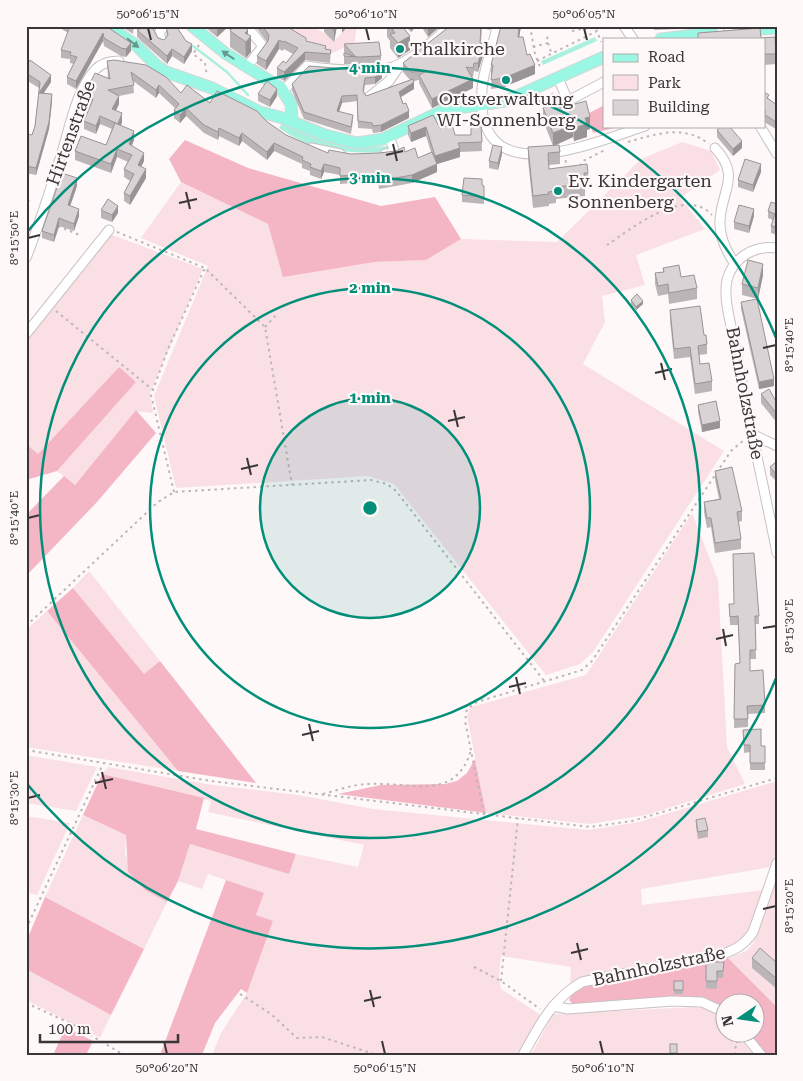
<svg xmlns="http://www.w3.org/2000/svg" width="803" height="1081" font-family="'Roboto Serif',serif">
<rect width="100%" height="100%" fill="#fff8f9"/>
<g fill="#fadfe5">
<path d="M283 26C307 26 316 24 334 41L349 26 351 28 360 26 356 31 355 42 331 54Z"/>
<polygon points="682,142 711,151 720,170 680,198 705,229 636,255 645,285 602,296 605,322 583,364 724,451 593,652 580,664 546,675 394,484 368,476 176,488 154,396 208,266 141,238 181,182 268,224 374,262 426,260 461,239 557,242 641,159"/>
<polygon points="110,234 203,269 150,393 153,413 135,411 75,485 57,471 136,382 119,367 38,454 26,444 26,339"/>
<polygon points="692,513 718,580 727,747 745,784 646,815 590,824 486,813 467,716 471,707 586,675"/>
<polygon points="89,571 160,661 144,674 73,588"/>
<polygon points="47,611 178,771 26,747 26,630"/>
<polygon points="26,755 97,767 76,811 26,803"/>
<polygon points="108,767 213,785 298,795 373,809 588,830 639,822 777,781 777,851 771,867 641,889 642,905 765,890 747,939 737,947 570,984 571,967 501,956 499,978 501,989 541,1015 521,1055 212,1055 221,1033 247,993 273,921 256,915 264,893 208,874 202,889 178,881 190,844 289,874 296,854 358,867 364,845 208,812 211,801 102,774"/>
<polygon points="83,815 126,835 125,854 145,890 167,902 144,949 45,897"/>
<polygon points="26,816 70,823 37,895 26,893"/>
<polygon points="777,879 777,1007 728,958 746,951 753,944"/>
<polygon points="26,969 111,1015 100,1038 26,1000"/>
<polygon points="694,1007 702,1008 725,1018 726,1034 737,1034 753,1055 531,1055 553,1014"/>
</g>
<g fill="#f4b5c5">
<polygon points="604,102 604,126 623,126 593,133 587,114 603,106"/>
<polygon points="185,140 248,168 381,206 435,197 461,239 426,260 374,262 283,277 268,224 181,182 169,159"/>
<polygon points="119,367 136,382 57,471 26,480 26,444 38,454"/>
<polygon points="136,410 156,433 97,502 26,576 26,515 64,476 75,485"/>
<polygon points="73,588 144,674 160,661 256,783 178,771 47,611"/>
<polygon points="475,759 486,813 338,794 381,785 445,784 457,781 467,773"/>
<polygon points="102,774 204,798 196,829 296,854 289,874 190,844 178,881 167,902 145,890 128,872 126,835 83,815"/>
<polygon points="226,880 264,893 256,915 273,921 247,993 241,989 215,1023 202,1055 160,1055"/>
<polygon points="45,897 144,949 111,1015 26,969 26,942"/>
<polygon points="728,958 777,1007 777,1055 762,1055 746,1034 756,1034 756,1004 726,1004 725,1010 703,999 575,1006 569,1000 573,991 587,984"/>
<polygon points="66,1027 93,1041 86,1055 53,1055"/>
</g>
<g fill="#a9f1de">
<polygon points="595,37 597,41 543,65 541,61"/>
<path d="M282 123C326 140 340 149 389 146L390 152C351 154 312 152 279 128Z"/>
</g>
<g fill="none" stroke-linecap="round" stroke-linejoin="round">
<polyline stroke="#a9f1de" stroke-width="2.5" points="193,46 227,72 248,95"/>
<defs>
<g id="minor">
<path d="M497 26C494 47 483 68 482 89 474 195 590 144 645 126"/>
<polyline points="624,26 633,39"/>
<polyline points="729,26 729,32"/>
<polyline points="162,41 159,33 164,26"/>
<polyline points="247,67 263,46 248,28"/>
<polyline points="558,78 568,101 604,82"/>
<path d="M284 90 307 66C328 70 367 72 389 68 405 65 438 38 449 26"/>
<polyline points="369,97 389,81 401,64"/>
<polyline points="760,126 777,154"/>
<polyline points="311,148 340,154"/>
<path d="M715 148C741 176 722 189 720 220 719 236 726 251 735 264"/>
<polyline points="385,154 395,153 389,136"/>
<path d="M777 248C755 245 733 257 727 280 723 299 731 324 735 344 747 414 763 483 777 553"/>
<path d="M26 258C40 223 51 188 62 152 70 127 76 91 95 70 101 63 109 61 119 61"/>
<polyline points="26,334 109,230"/>
<polyline points="754,435 777,446"/>
<polyline points="553,1006 568,1009 672,1001 702,1002 726,1013"/>
<polyline points="744,1034 761,1055"/>
<path d="M523 1055C539 1026 552 999 582 982L723 954C737 949 745 944 753 932L777 863"/>
</g>
<g id="major">
<polyline points="108,26 137,46 157,66 166,72 212,88 260,112 283,118 325,135 357,143 383,139 444,110 506,101 604,57"/>
<polyline points="192,26 225,53 281,88 291,104 292,122"/>
<polyline points="745,30 777,28"/>
<polyline points="661,39 712,33"/>
</g>
</defs>
<use href="#minor" stroke="#c8c2c3" stroke-width="11"/>
<use href="#major" stroke="#d7d7d7" stroke-width="13"/>
<g stroke="#bcb6b7" stroke-width="2" stroke-dasharray="2.5 4" stroke-linecap="butt">
<polyline points="530,26 535,54 541,69"/>
<polyline points="572,31 594,27 597,31"/>
<polyline points="548,43 552,55"/>
<polyline points="199,45 193,54 205,63 207,76"/>
<polyline points="533,47 548,43 547,36"/>
<polyline points="537,61 597,31 601,42"/>
<polyline points="552,93 556,104"/>
<path d="M628 142C656 134 684 124 709 144"/>
<polyline points="580,166 583,161 605,150"/>
<polyline points="565,169 566,159"/>
<polyline points="58,226 82,236"/>
<polyline points="117,232 205,268 265,327 292,485"/>
<path d="M607 245C631 229 685 185 712 215"/>
<polyline points="56,311 153,390"/>
<polyline points="265,327 276,315"/>
<polyline points="174,492 151,395 168,349 205,268"/>
<polyline points="26,626 158,502 174,492 371,480 387,484 396,491 545,682"/>
<polyline points="26,750 211,781 590,827 632,821 777,778"/>
<path d="M323 794C338 790 354 784 369 784 412 782 456 802 471 750"/>
<polyline points="484,814 465,721 467,709 477,702 582,670 592,661 731,451 745,439"/>
<polyline points="26,929 103,764"/>
<polyline points="474,967 501,981 540,1009"/>
<polyline points="501,981 518,818"/>
<polyline points="240,994 271,1014 297,1038 322,1037 377,1055"/>
<polyline points="26,1003 72,1024 124,1055"/>
<polyline points="735,1055 736,1042 738,1042"/>
</g>
<use href="#minor" stroke="#fff" stroke-width="9"/>
<use href="#major" stroke="#99f7e3" stroke-width="11"/>
</g>
<g fill="#bbb5b7">
<polygon points="57,26 106,26 131,51 126,57 121,56 104,46 103,41 76,89 67,84 67,77 74,64 70,63 70,59 61,58 61,50 68,33"/>
<polygon points="121,26 134,26 133,34"/>
<polygon points="204,26 228,26 228,27 217,37"/>
<polygon points="228,26 243,26 248,34 251,52 246,58 230,47 230,30 228,28"/>
<polygon points="255,26 286,26 306,41 326,49 331,50 330,63 305,60 284,81 277,77 277,68 286,63 293,54 284,49 283,51 279,49 266,70 257,64 257,56 267,42"/>
<polygon points="324,26 337,26 334,42 324,32"/>
<polygon points="387,26 402,26 410,50 398,58 390,48 390,41 387,37"/>
<polygon points="405,26 416,26 411,32"/>
<polygon points="421,26 437,26 437,29 428,37"/>
<polygon points="450,26 491,26 490,30 482,28 481,43 484,52 478,72 474,71 473,77 471,76 473,88 432,108 419,83 419,80 414,81 414,89 401,97 409,118 381,132 373,133 372,129 358,128 357,101 342,103 339,111 353,121 351,134 304,119 292,91 292,84 309,66 382,78 375,84 365,85 364,92 366,96 410,80 403,72 403,63"/>
<polygon points="501,26 521,26 519,37 527,55 535,74 504,87 491,89 492,74 491,74 491,65"/>
<polygon points="654,26 679,26 679,29 654,30"/>
<polygon points="166,27 192,51 184,64 172,56 167,64 137,37 137,30 158,38 164,40 167,37"/>
<polygon points="760,28 761,38 775,37 776,64 764,65 764,39 698,39 698,33"/>
<polygon points="344,44 381,56 381,63 359,64 344,64 344,53 346,54 344,52"/>
<polygon points="107,61 181,93 210,103 266,121 286,135 328,153 351,154 405,152 418,158 431,152 426,136 411,142 408,135 408,126 440,128 455,135 471,135 481,125 482,151 460,152 460,157 437,164 437,172 412,183 379,189 378,181 340,184 340,175 324,172 321,179 310,175 310,171 302,168 302,164 274,151 267,160 242,141 239,146 219,136 218,140 204,133 186,116 180,123 174,118 174,110 175,108 159,93 156,98 133,81 134,93 119,96 119,104 116,111 122,122 121,125 134,140 132,145 144,161 141,167 146,178 130,205 124,201 124,193 130,181 124,177 124,169 128,162 117,157 111,173 75,160 75,151 106,145 112,129 100,124 96,134 84,129 84,121 90,106 84,103 84,95 108,79"/>
<polygon points="26,67 51,82 44,93 52,101 49,129 36,175 26,173 26,134 32,135 35,126 39,88 26,80"/>
<polygon points="764,92 769,99 777,105 777,128 776,129 764,122"/>
<polygon points="258,94 277,96 270,107 258,101"/>
<polygon points="543,108 560,108 590,129 587,130 587,137 574,141 573,137 554,146 560,152 560,164 549,165 549,169 588,173 588,185 585,185 585,196 556,199 556,203 549,204 549,206 533,208 528,160 528,147 553,146 543,120"/>
<polygon points="717,130 742,148 733,156 717,137"/>
<polygon points="502,154 498,170 489,168 489,161"/>
<polygon points="761,172 753,192 738,187 738,180"/>
<polygon points="482,185 484,193 484,204 462,202 462,195"/>
<polygon points="77,186 70,206 79,216 74,231 59,226 54,242 42,238 42,231"/>
<polygon points="777,204 777,235 771,233 771,226 773,220 768,218 768,211"/>
<polygon points="101,210 118,213 112,222 101,218"/>
<polygon points="754,216 749,233 734,229 734,222"/>
<polygon points="663,268 681,277 697,288 697,299 669,304 668,294 658,296 655,284 655,273 663,272"/>
<polygon points="763,275 758,299 742,295 742,284"/>
<polygon points="631,300 643,304 636,310 631,304"/>
<polygon points="741,302 774,386 759,389 741,309"/>
<polygon points="670,310 704,335 707,344 707,354 699,355 700,364 712,381 712,391 695,394 690,357 674,359 670,320"/>
<polygon points="761,394 777,403 777,423 761,403"/>
<polygon points="698,405 720,428 702,432 698,412"/>
<polygon points="777,461 777,482 770,475 770,467"/>
<polygon points="715,471 742,511 742,521 738,522 741,539 741,549 715,553 711,527 707,528 704,512 704,502 719,499 715,480"/>
<polygon points="729,604 759,616 759,624 755,624 756,659 750,659 750,671 765,705 765,713 748,714 748,727 734,728 735,664 740,663 738,625 730,625"/>
<polygon points="743,730 761,746 765,746 765,770 750,770 750,752 744,753"/>
<polygon points="696,820 708,830 708,837 698,839 696,827"/>
<polygon points="752,958 776,962 777,960 777,989 752,968"/>
<polygon points="706,962 724,962 723,978 717,978 717,989 706,988"/>
<rect x="674" y="981" width="9" height="13"/>
<rect x="670" y="1044" width="7" height="11"/>
</g>
<g fill="#999495">
<polygon points="217,26 228,26 228,27 217,37"/>
<polygon points="335,26 337,26 334,42 334,31"/>
<polygon points="342,26 348,26 342,33"/>
<polygon points="411,26 416,26 411,32"/>
<polygon points="432,26 437,26 437,29 428,37 428,29"/>
<polygon points="519,26 521,26 518,45 518,37"/>
<polygon points="248,30 248,40 251,36 251,52 246,58 245,33"/>
<polygon points="103,33 103,41 76,89 76,81"/>
<polygon points="410,36 410,50 398,58 398,43"/>
<polygon points="279,40 279,49 266,70 266,61"/>
<polygon points="131,43 131,51 126,57 126,49"/>
<polygon points="192,44 192,51 184,64 184,57"/>
<polygon points="484,44 484,52 478,72 478,63"/>
<polygon points="172,49 172,56 167,64 167,56"/>
<polygon points="305,52 305,60 284,81 284,72"/>
<polygon points="535,65 535,74 504,87 504,78"/>
<polygon points="382,72 382,78 375,84 375,77"/>
<polygon points="51,75 51,82 39,100 39,93"/>
<polygon points="473,79 473,88 432,108 432,99"/>
<polygon points="414,82 414,89 399,98 399,92"/>
<polygon points="159,85 159,93 156,98 156,90"/>
<polygon points="277,89 277,96 270,107 270,100"/>
<polygon points="52,94 52,101 49,129 36,175 36,168"/>
<polygon points="119,96 119,104 112,117 112,109"/>
<polygon points="342,96 342,103 337,117 337,111"/>
<polygon points="186,108 186,116 180,123 180,115"/>
<polygon points="409,111 409,118 381,132 381,125"/>
<polygon points="122,113 122,122 118,132 118,124"/>
<polygon points="100,116 100,124 96,134 96,126"/>
<polygon points="590,117 590,129 587,130 587,137 574,141 574,128 585,118"/>
<polygon points="573,125 573,137 553,146 553,133"/>
<polygon points="426,127 426,136 411,142 411,133"/>
<polygon points="219,128 219,136 218,140 218,132"/>
<polygon points="134,131 134,140 129,152 129,144"/>
<polygon points="242,133 242,141 239,146 239,138"/>
<polygon points="742,141 742,148 733,156 733,149"/>
<polygon points="274,143 274,151 267,160 267,152"/>
<polygon points="502,147 502,154 498,170 498,163"/>
<polygon points="460,148 460,157 437,164 437,172 412,183 412,175 435,165 435,156"/>
<polygon points="117,149 117,157 111,173 111,164"/>
<polygon points="144,153 144,161 138,173 138,165"/>
<polygon points="324,164 324,172 321,179 321,171"/>
<polygon points="761,164 761,172 753,192 753,185"/>
<polygon points="146,169 146,178 130,205 130,196"/>
<polygon points="77,178 77,186 68,212 68,205"/>
<polygon points="29,200 29,208 26,219 26,212"/>
<polygon points="118,206 118,213 112,222 112,215"/>
<polygon points="79,209 79,216 74,231 74,224"/>
<polygon points="754,209 754,216 749,233 749,226"/>
<polygon points="59,218 59,226 54,242 54,235"/>
<polygon points="763,264 763,275 758,299 758,288"/>
<polygon points="643,301 643,304 636,310 636,307"/>
<polygon points="774,379 774,386 759,389 759,382"/>
<polygon points="720,421 720,428 702,432 702,425"/>
</g>
<g fill="#dad3d5" stroke="#999495">
<polygon points="70,26 106,26 131,43 126,49 121,48 104,38 103,33 76,81 67,77 77,57 70,55 71,52 61,50"/>
<polygon points="143,26 149,26 154,30 158,38 164,40 168,35 166,26 176,26 186,41 192,44 184,57 172,49 167,56 137,30 142,28"/>
<polygon points="234,26 243,26 248,30 245,33 251,36 246,42 230,31"/>
<polygon points="262,26 286,26 306,38 306,41 326,46 325,49 331,50 330,54 305,52 284,72 277,68 283,61 286,63 298,48 284,41 283,42 279,40 266,61 257,56 268,41 269,35"/>
<polygon points="330,26 335,26 334,31"/>
<polygon points="390,26 402,26 410,36 398,43 390,34 395,33"/>
<polygon points="426,26 432,26 428,29"/>
<polygon points="450,26 481,26 480,43 484,44 478,63 474,63 473,68 466,67 473,79 432,99 419,75 427,71 411,72 403,63"/>
<polygon points="501,26 519,26 518,37 523,37 527,55 530,54 535,65 504,78 491,80 493,65 491,65"/>
<polygon points="760,28 761,38 775,37 776,54 764,54 764,39 698,39 698,33"/>
<polygon points="379,42 381,56 359,57 344,56 344,53 356,57 344,44"/>
<polygon points="30,60 51,75 39,93 52,94 49,122 36,168 26,166 26,134 32,135 35,126 40,82 26,73 26,67"/>
<polygon points="114,60 146,65 166,77 181,93 187,85 210,103 217,91 257,111 266,121 286,135 328,153 329,150 351,154 379,153 396,151 404,147 405,152 415,148 418,158 432,152 437,164 412,175 379,181 378,173 340,176 340,168 324,164 321,171 310,167 311,164 302,160 303,157 274,143 267,152 242,133 239,138 219,128 218,132 204,125 186,108 180,115 174,110 179,104 159,85 156,90 131,72 134,85 108,90 119,96 112,109 122,113 118,124 100,116 96,126 84,121 93,99 84,95 95,73 110,79 107,61"/>
<polygon points="309,66 348,69 382,68 382,72 375,77 365,78 363,91 366,96 413,79 414,82 399,92 403,104 406,103 409,111 381,125 373,126 372,123 358,121 357,95 342,96 337,111 353,115 351,127 304,112 292,84"/>
<polygon points="267,81 277,89 270,100 258,94"/>
<polygon points="764,92 769,95 767,98 777,105 777,121 776,122 764,114 766,112 764,110"/>
<polygon points="586,101 590,117 585,118 587,124 574,128 573,125 553,133 543,108 557,102 560,108"/>
<polygon points="433,115 440,128 452,124 455,135 471,135 471,125 481,125 482,142 458,143 460,148 435,156 426,127 411,133 408,126"/>
<polygon points="115,123 134,131 129,144 144,153 138,165 146,169 130,196 124,193 134,174 124,169 132,155 117,149 111,164 75,151 81,136 106,145"/>
<polygon points="721,126 729,126 742,141 733,149 717,130"/>
<polygon points="493,145 502,147 498,163 489,161"/>
<polygon points="559,145 560,152 548,153 549,169 587,164 588,173 584,173 585,184 556,187 556,191 548,192 549,194 533,196 528,147"/>
<polygon points="745,159 761,164 753,185 738,180"/>
<polygon points="62,173 77,178 68,205 79,209 74,224 59,218 54,235 42,231"/>
<polygon points="464,178 482,179 482,185 484,186 484,197 462,195"/>
<polygon points="108,199 118,206 112,215 101,210"/>
<polygon points="26,200 29,200 26,212"/>
<polygon points="771,202 777,204 777,227 771,226 775,214 768,211"/>
<polygon points="739,205 754,209 749,226 734,222"/>
<polygon points="748,260 763,264 758,288 742,284"/>
<polygon points="679,265 681,277 694,275 697,288 669,293 668,284 658,286 655,273 664,272 663,268"/>
<polygon points="637,294 643,301 636,307 631,300"/>
<polygon points="757,299 774,379 759,382 741,302"/>
<polygon points="700,306 704,335 706,335 707,344 698,346 700,364 709,363 712,381 695,384 690,347 674,349 670,310"/>
<polygon points="769,389 777,403 777,414 761,394"/>
<polygon points="716,401 720,421 702,425 698,405"/>
<polygon points="777,461 777,475 770,467"/>
<polygon points="732,467 742,511 737,512 741,539 715,543 711,518 707,518 704,502 721,499 715,471"/>
<polygon points="754,553 759,616 755,616 756,650 750,650 750,671 763,670 765,705 747,706 748,719 734,719 735,664 740,663 738,616 730,617 729,604 734,604 733,554"/>
<polygon points="761,729 761,746 765,746 765,763 750,763 750,745 744,745 743,730"/>
<polygon points="705,818 708,830 698,832 696,820"/>
<polygon points="760,948 776,962 777,960 777,979 752,958"/>
<polygon points="706,962 724,962 723,971 717,971 717,981 706,981"/>
<rect x="674" y="981" width="9" height="9"/>
<rect x="670" y="1044" width="7" height="9"/>
</g>
<defs><path id="oneway-solid" d="M-6-.8H1V-3.2L6.5 0L1 3.2V.8H-6Z" transform="scale(1.25)"/></defs>
<g fill="#69968d">
<use href="#oneway-solid" transform="translate(133 43) rotate(38)"/>
<use href="#oneway-solid" transform="translate(228 55) rotate(-146)"/>
</g>
<path fill="none" stroke="#393637" stroke-width="2" d="M148 28 151 40M366 28 369 40M584 28 587 40M393 144 397 161M386 155 403 151M186 192 190 209M179 203 197 199M28 238 40 235M763 348 776 345M661 363 665 380M655 373 672 369M454 410 458 427M448 421 465 417M247 458 251 475M241 469 258 465M28 518 40 515M763 628 776 626M723 629 726 646M716 639 733 635M516 677 520 694M509 687 526 683M309 724 313 741M302 735 319 731M102 772 106 789M95 783 113 779M28 798 40 795M763 909 776 906M577 943 581 960M571 953 588 949M370 990 374 1007M364 1001 381 997M164 1041 167 1054M382 1041 385 1054M600 1041 603 1054"/>
<circle cx="370" cy="508" r="110" fill="#018f79" fill-opacity=".12"/>
<g fill="none" stroke="#018f79" stroke-width="2.5">
<circle cx="370" cy="508" r="110"/>
<circle cx="370" cy="508" r="220"/>
<circle cx="370" cy="508" r="330"/>
<path d="M777 676A440 440 0 0 1 28 785M28 231A440 440 0 0 1 777 340"/>
</g>
<g fill="#018f79" stroke="#fff8f9" stroke-width="2">
<circle cx="400" cy="49" r="5"/>
<circle cx="506" cy="80" r="5"/>
<circle cx="558" cy="191" r="5"/>
</g>
<g text-anchor="middle" stroke-width="4.5" stroke-linejoin="round" paint-order="stroke">
<g font-size="18" fill="#393637" stroke="#fff8f9" text-anchor="start">
<text x="410" y="55">Thalkirche</text>
<text x="506" y="105" text-anchor="middle">Ortsverwaltung<tspan x="506" dy="21">WI-Sonnenberg</tspan></text>
<text x="568" y="187">Ev. Kindergarten<tspan x="568" dy="21">Sonnenberg</tspan></text>
</g>
<g font-size="18" fill="#393637" stroke="#fff8f9">
<text transform="translate(71 133) rotate(-70)" y="6">Hirtenstraße</text>
<text transform="translate(745 393) rotate(79)" y="6">Bahnholzstraße</text>
<text transform="translate(659 966) rotate(-12)" y="6">Bahnholzstraße</text>
</g>
</g>
<circle cx="370" cy="508" r="8" fill="#018f79" stroke="#fff8f9" stroke-width="2.5"/>
<g font-size="15" text-anchor="middle" font-weight="bold" fill="#018f79" stroke="#fff8f9" stroke-width="4.5" stroke-linejoin="round" paint-order="stroke">
<text x="370" y="73">4 min</text>
<text x="370" y="183">3 min</text>
<text x="370" y="293">2 min</text>
<text x="370" y="403">1 min</text>
</g>
<rect width="803" height="1081" fill="none" stroke="#fff8f9" stroke-width="55"/>
<rect x="603" y="38" width="162" height="90" fill="#fff8f9" stroke="#b0aaab"/>
<rect x="613" y="54" width="25" height="8" fill="#99f7e3" stroke="#b0aaab"/>
<text x="648" y="62" font-size="15" fill="#393637">Road</text>
<rect x="613" y="75" width="25" height="15" fill="#fadfe5" stroke="#b0aaab"/>
<text x="648" y="88" font-size="15" fill="#393637">Park</text>
<rect x="613" y="100" width="25" height="15" fill="#dad3d5" stroke="#b0aaab"/>
<text x="648" y="112" font-size="15" fill="#393637">Building</text>
<g transform="translate(740 1018) rotate(257)"><circle r="24" fill="#fff8f9" stroke="#b0aaab"/>
<path d="M0-4L9 19L0 12L-9 19Z" fill="#018f79"/>
<text y="-8" font-size="14" font-weight="bold" text-anchor="middle" fill="#393637">N</text>
</g>
<path d="M40 1034v8h138v-8" fill="none" stroke="#393637" stroke-width="2.5"/>
<text x="48" y="1034" font-size="15" fill="#393637" stroke="#fff8f9" stroke-width="4" paint-order="stroke">100 m</text>
<rect x="28" y="28" width="748" height="1026" fill="none" stroke="#393637" stroke-width="2"/>
<g font-size="12" text-anchor="middle" fill="#393637">
<text x="148" y="18">50°06'15"N</text>
<text x="366" y="18">50°06'10"N</text>
<text x="584" y="18">50°06'05"N</text>
<text transform="translate(14 238) rotate(-90)" y="4">8°15'50"E</text>
<text transform="translate(789 345) rotate(-90)" y="4">8°15'40"E</text>
<text transform="translate(14 518) rotate(-90)" y="4">8°15'40"E</text>
<text transform="translate(789 626) rotate(-90)" y="4">8°15'30"E</text>
<text transform="translate(14 798) rotate(-90)" y="4">8°15'30"E</text>
<text transform="translate(789 906) rotate(-90)" y="4">8°15'20"E</text>
<text x="167" y="1072">50°06'20"N</text>
<text x="385" y="1072">50°06'15"N</text>
<text x="603" y="1072">50°06'10"N</text>
</g>
</svg>
